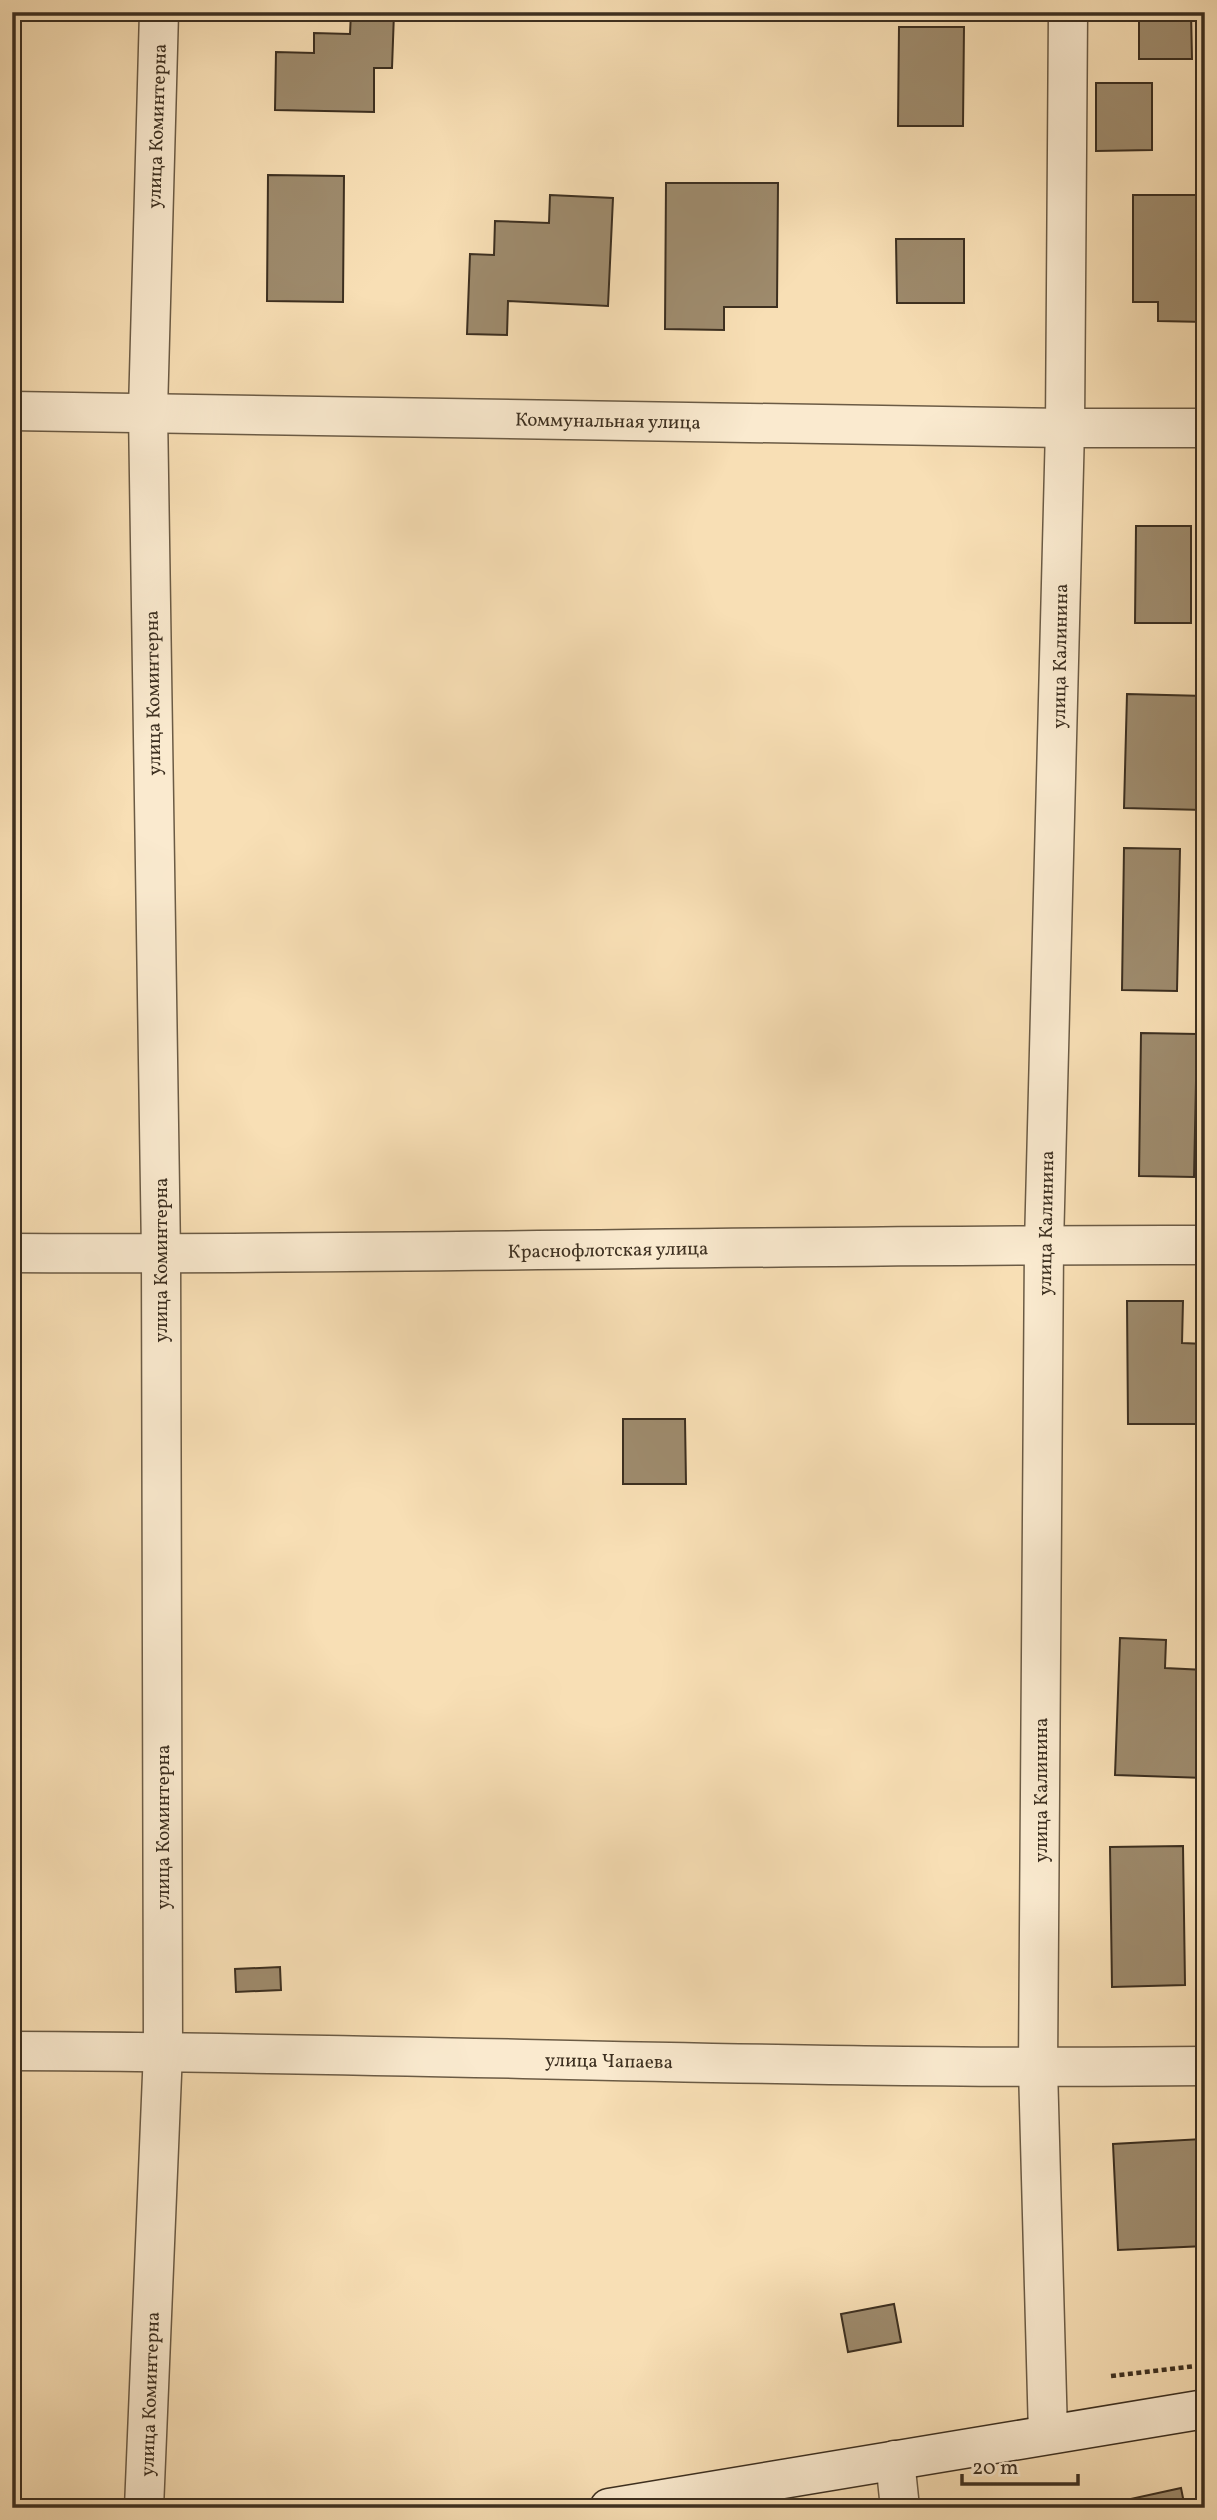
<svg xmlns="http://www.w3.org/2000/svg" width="1217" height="2520" font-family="Vollkorn,serif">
<rect width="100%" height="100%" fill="#f8dfb5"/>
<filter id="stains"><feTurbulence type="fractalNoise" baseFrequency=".00286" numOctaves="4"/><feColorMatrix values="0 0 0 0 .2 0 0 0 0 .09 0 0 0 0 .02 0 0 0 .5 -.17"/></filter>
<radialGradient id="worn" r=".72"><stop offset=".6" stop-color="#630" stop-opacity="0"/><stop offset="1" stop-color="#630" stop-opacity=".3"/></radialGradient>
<g fill="#9e8b6d" stroke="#3c2f20" stroke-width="2">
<polygon points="351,12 394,13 392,68 374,68 374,112 275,110 276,52 314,53 314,33 350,34"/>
<polygon points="1139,12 1191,12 1192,59 1139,59"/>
<polygon points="899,27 964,27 963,126 898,126"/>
<polygon points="1096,83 1152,83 1152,150 1096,151"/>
<polygon points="268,175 344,176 343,302 267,301"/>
<polygon points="666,183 778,183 777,307 724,307 724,330 665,329"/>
<polygon points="550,195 613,198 608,306 508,301 507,335 467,334 470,254 494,255 495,221 549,223"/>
<polygon points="1133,195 1201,195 1201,290 1205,290 1205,322 1158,321 1158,302 1133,302"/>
<polygon points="896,239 964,239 964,303 897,303"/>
<polygon points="1136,526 1191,526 1191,623 1135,623"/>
<polygon points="1127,694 1205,696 1203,810 1124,808"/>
<polygon points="1124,848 1180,849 1177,991 1122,990"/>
<polygon points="1141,1033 1197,1034 1194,1177 1139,1176"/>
<polygon points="1127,1301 1183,1301 1182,1343 1205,1344 1205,1424 1128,1424"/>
<polygon points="623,1419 685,1419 686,1484 623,1484"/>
<polygon points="1120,1638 1166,1640 1165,1668 1205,1670 1205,1778 1115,1775"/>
<polygon points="1183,1846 1185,1985 1112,1987 1110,1847"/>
<polygon points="280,1967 281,1990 236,1992 235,1969"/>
<polygon points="1202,2139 1205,2246 1118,2250 1113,2144"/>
<polygon points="894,2304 901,2342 848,2352 841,2314"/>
<polygon points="1181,2488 1185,2508 1127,2508 1126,2500"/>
</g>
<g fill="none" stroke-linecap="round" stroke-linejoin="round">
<defs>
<g id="minor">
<polyline points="12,411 1065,428 1205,428"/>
<path d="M12 1253C410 1255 807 1244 1205 1245"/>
<path d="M12 2051C410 2052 807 2071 1205 2066"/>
<polyline points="1048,2434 1038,2068 1044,1245 1065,428 1068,12"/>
<polyline points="895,2460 900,2508"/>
<polyline points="144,2508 163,2051 161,1254 148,411 159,12"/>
</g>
<polyline id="secondary" points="609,2508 1205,2409"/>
</defs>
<use href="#minor" stroke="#6b5b45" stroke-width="41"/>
<use href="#secondary" stroke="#3c2f20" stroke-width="41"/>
<polyline stroke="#3c2f20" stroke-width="4.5" stroke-dasharray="5 3.5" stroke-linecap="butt" points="1111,2376 1205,2365"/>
<use href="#minor" stroke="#faeacf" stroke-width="38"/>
<use href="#secondary" stroke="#faeacf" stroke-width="38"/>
</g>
<g text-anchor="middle" stroke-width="5" stroke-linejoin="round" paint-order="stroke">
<g font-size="19" fill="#3c2f20" stroke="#faeacf">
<text transform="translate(156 126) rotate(-88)" y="7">улица Коминтерна</text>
<text transform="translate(608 420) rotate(1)" y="7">Коммунальная улица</text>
<text transform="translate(1059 656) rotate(-89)" y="7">улица Калинина</text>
<text transform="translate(152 693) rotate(-91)" y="7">улица Коминтерна</text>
<text transform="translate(1045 1223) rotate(-89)" y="7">улица Калинина</text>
<text transform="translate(608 1249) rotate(-1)" y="7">Краснофлотская улица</text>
<text transform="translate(160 1260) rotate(-90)" y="7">улица Коминтерна</text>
<text transform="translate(1040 1790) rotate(-90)" y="7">улица Калинина</text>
<text transform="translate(162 1827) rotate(-90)" y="7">улица Коминтерна</text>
<text transform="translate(609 2060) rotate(1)" y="7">улица Чапаева</text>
<text transform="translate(149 2394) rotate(-88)" y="7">улица Коминтерна</text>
</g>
</g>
<rect width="1217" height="2520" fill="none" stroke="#f8dfb5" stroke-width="42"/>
<rect x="14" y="14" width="1189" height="2492" fill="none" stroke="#3c2f20" stroke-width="3.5"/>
<rect x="21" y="21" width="1175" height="2478" fill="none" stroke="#3c2f20" stroke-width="2"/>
<path d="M962 2474v10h116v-10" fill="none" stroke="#3c2f20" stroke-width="3.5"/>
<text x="972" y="2474" font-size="21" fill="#3c2f20" stroke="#faeacf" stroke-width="5" paint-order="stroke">20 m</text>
<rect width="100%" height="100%" filter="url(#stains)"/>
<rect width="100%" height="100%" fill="url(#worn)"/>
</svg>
